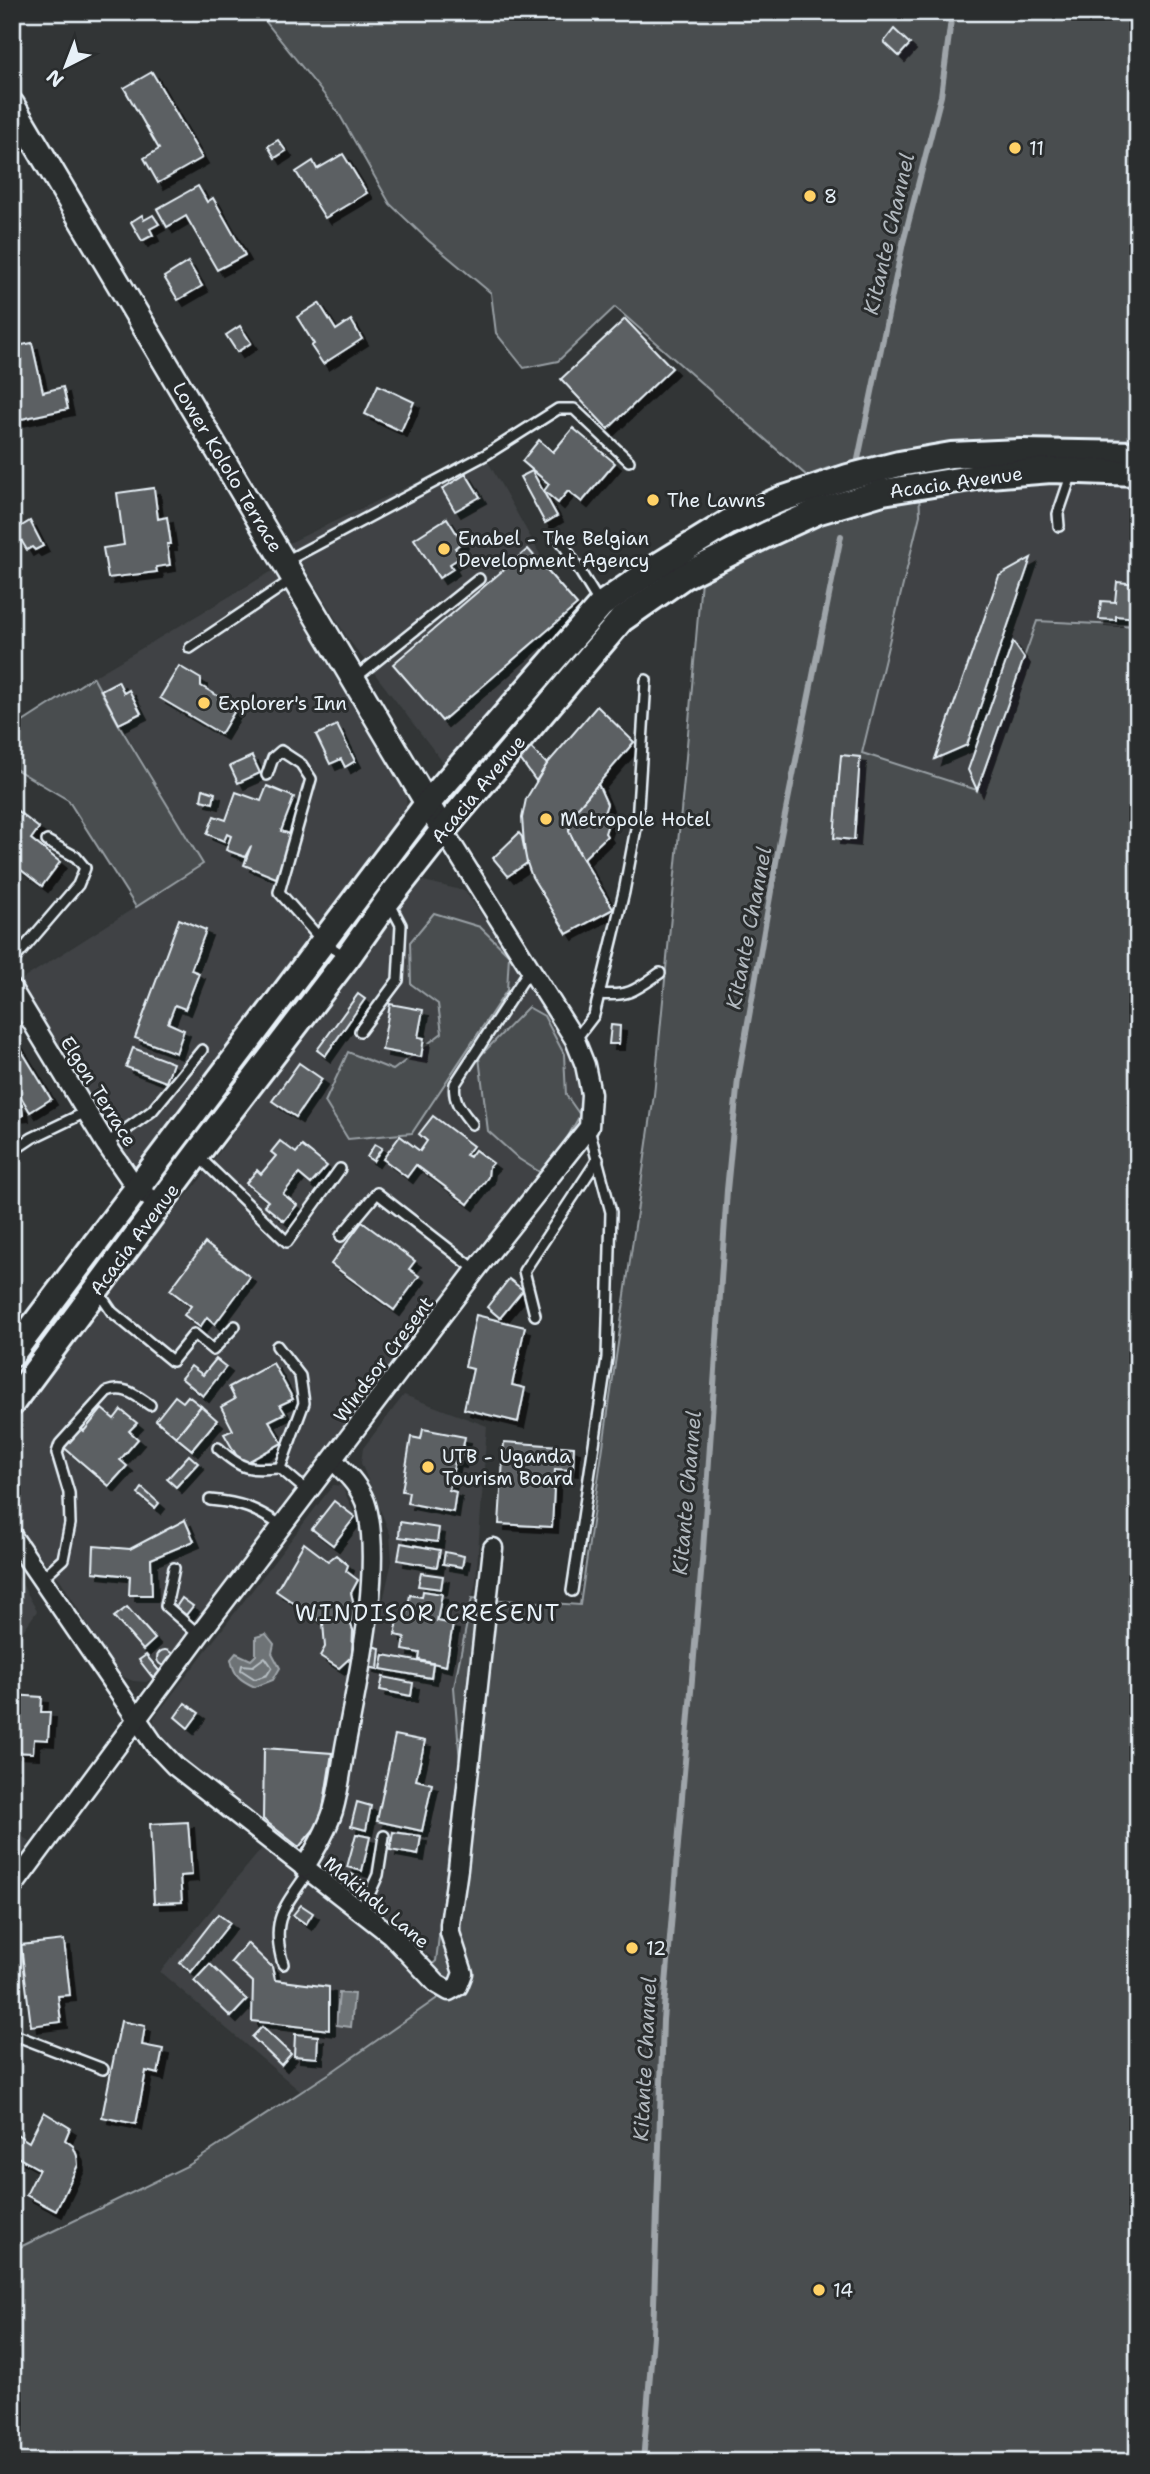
<svg xmlns="http://www.w3.org/2000/svg" width="1150" height="2474" font-family="'Shantell Sans',sans-serif">
<defs>
<filter id="shadow"><feDropShadow dx="6" dy="6" stdDeviation="0" flood-color="#0009"/></filter>
</defs>
<rect width="100%" height="100%" fill="#323536"/>
<filter id="ink" filterUnits="userSpaceOnUse"><feTurbulence type="fractalNoise" baseFrequency=".0143" numOctaves="2"/><feDisplacementMap in="SourceGraphic" scale="14" xChannelSelector="R" yChannelSelector="G"/><feConvolveMatrix kernelMatrix="1 2 1 2 8 2 1 2 1" color-interpolation-filters="sRGB"/></filter>
<g filter="url(#ink)">
<g fill="#3f4244">
<polygon points="482,451 578,622 445,765 348,639 289,543"/>
<polygon points="1014,477 1138,479 1138,626 1037,621 977,790 862,753 920,515 919,488"/>
<polygon points="274,570 405,786 407,810 291,993 169,1167 152,1180 129,1168 18,982 203,864 93,677"/>
<polygon points="420,880 465,891 518,967 570,1053 582,1085 583,1105 574,1138 160,1676 146,1682 133,1681 121,1676 114,1668 61,1581 12,1523 12,1418 92,1312 202,1177 295,1043"/>
<polygon points="404,1395 487,1426 476,1581 454,1687 460,1762 436,1961 326,1874 321,1866 322,1857 339,1824 368,1667 392,1561 390,1534 361,1463 363,1448"/>
<polygon points="333,1485 342,1486 360,1526 366,1570 360,1617 321,1821 315,1838 299,1847 170,1748 154,1730 154,1718"/>
<polygon points="12,1566 37,1611 12,1646"/>
<polygon points="12,1829 30,1842 12,1867"/>
<polygon points="263,1847 446,1992 301,2092 160,1972"/>
</g>
<g fill="#494d4f" stroke="#989fa4" stroke-width="2">
<polygon points="258,12 1138,12 1138,439 874,459 828,468 807,476 615,307 558,361 524,368 496,333 491,293 429,241 390,204 338,112"/>
<polygon points="919,488 920,515 862,753 977,790 1037,621 1138,626 1138,2462 12,2462 12,2251 189,2165 333,2071 446,1992 423,1973 436,1961 460,1762 454,1687 472,1598 580,1605 654,1095 685,769 702,568 793,525"/>
<polygon points="93,677 119,725 203,864 136,907 68,800 12,767 12,729"/>
<polygon points="434,913 480,927 509,955 507,990 412,1133 348,1139 325,1102 348,1052 393,1070 442,1033 438,1004 411,984 410,942"/>
<polygon points="528,1007 544,1016 564,1054 566,1095 580,1115 546,1176 519,1159 488,1131 479,1057"/>
</g>
<g fill="#6e7376" stroke="#9fa5aa" stroke-width="2">
<path d="M266 1634 274 1644 272 1653 280 1668 273 1680 255 1687C240 1680 234 1676 231 1659L236 1653 251 1660 256 1655V1637Z"/>
<polygon points="339,1993 354,1994 351,2027 336,2025"/>
</g>
<g fill="none" stroke-linecap="round" stroke-linejoin="round">
<polygon stroke="#b7bfc4" stroke-width="2" points="265,1657 272,1667 267,1675 255,1679 241,1670 242,1665 253,1666"/>
<g stroke="#9fa5aa" stroke-width="6">
<polyline points="857,464 903,243 941,96 952,12"/>
<polyline points="643,2462 653,2336 663,2020 703,1550 727,1190 738,1079 780,840 841,536"/>
</g>
</g>
<g fill="#5c6063" stroke="#e8f1f8" stroke-width="2" filter="url(#shadow)">
<polygon points="894,29 910,44 899,56 884,42"/>
<polygon points="152,72 202,158 158,183 144,158 159,149 124,88"/>
<polygon points="278,140 286,151 275,158 268,146"/>
<polygon points="343,154 367,193 325,218 296,172 313,161 317,169"/>
<polygon points="198,186 207,202 213,198 245,255 217,270 186,216 167,227 157,209"/>
<polygon points="142,215 144,220 153,215 159,224 150,229 153,235 142,241 131,222"/>
<polygon points="188,262 202,286 178,300 164,277"/>
<polygon points="319,303 336,330 351,320 362,339 323,364 311,346 314,344 297,317"/>
<polygon points="625,319 672,368 608,429 561,379"/>
<polygon points="240,326 251,343 237,352 226,335"/>
<polygon points="32,343 43,392 63,387 68,409 12,421 12,347"/>
<polygon points="378,385 414,402 401,431 365,414"/>
<polygon points="573,428 615,463 582,502 568,491 558,503 544,491 549,484 522,461 539,440 553,452"/>
<polygon points="532,471 557,516 545,523 520,477"/>
<polygon points="466,474 480,497 455,511 442,489"/>
<polygon points="154,488 158,519 167,517 171,544 167,544 170,565 156,567 157,572 108,578 103,548 124,545 117,493"/>
<polygon points="447,518 462,542 455,548 461,557 450,564 453,569 439,578 414,539"/>
<polygon points="30,521 43,546 35,550 32,547 27,550 15,530"/>
<polygon points="1135,521 1138,521 1138,553 1132,553"/>
<polygon points="528,549 577,605 442,721 393,664"/>
<polygon points="1031,558 967,745 935,759 999,576"/>
<polygon points="1117,582 1138,584 1138,618 1116,616 1116,620 1099,619 1101,601 1115,602"/>
<polygon points="1013,642 1024,658 977,790 968,770"/>
<polygon points="179,666 201,679 201,686 237,707 221,734 160,698"/>
<polygon points="118,681 124,693 129,690 141,713 119,724 101,690"/>
<polygon points="597,706 634,742 574,812 569,821 569,831 577,849 613,909 567,934 532,877 525,857 522,818 526,799 547,764"/>
<polygon points="337,725 355,761 345,767 341,759 330,764 316,735"/>
<polygon points="529,746 547,764 536,781 520,759"/>
<polygon points="841,755 860,757 854,840 834,838"/>
<polygon points="252,756 260,773 238,783 230,766"/>
<polygon points="598,784 607,804 604,813 611,815 605,833 607,836 583,859 569,831 574,812"/>
<polygon points="267,786 294,797 281,831 293,835 276,878 244,865 251,846 245,857 226,850 231,836 227,834 224,841 207,834 214,816 226,820 236,792 261,801"/>
<polygon points="203,789 215,793 213,803 201,800"/>
<polygon points="15,809 39,828 31,839 60,862 42,886 12,863 12,813"/>
<polygon points="519,833 522,837 527,863 508,876 493,858"/>
<polygon points="179,919 206,930 191,970 199,973 185,1009 175,1005 168,1023 184,1030 176,1053 135,1038"/>
<polygon points="358,994 365,999 325,1056 317,1050"/>
<polygon points="390,1004 423,1010 418,1037 424,1038 421,1057 382,1050"/>
<polygon points="611,1025 620,1026 619,1044 609,1044"/>
<polygon points="12,1035 51,1099 30,1112 12,1082"/>
<polygon points="133,1048 173,1063 166,1082 126,1067"/>
<polygon points="299,1063 322,1079 296,1117 272,1101"/>
<polygon points="22,1105 23,1115 12,1116 12,1106"/>
<polygon points="433,1116 473,1146 466,1155 470,1157 475,1150 493,1163 489,1167 488,1177 468,1204 416,1165 407,1177 383,1159 400,1136 420,1151 427,1141 419,1134"/>
<polygon points="280,1141 296,1153 302,1146 327,1166 311,1184 299,1174 283,1194 297,1205 284,1221 264,1205 268,1201 246,1183 257,1170 261,1174 276,1156 271,1152"/>
<polygon points="375,1144 382,1148 373,1161 367,1157"/>
<polygon points="362,1222 415,1261 409,1269 419,1276 394,1310 331,1264"/>
<polygon points="205,1243 250,1277 215,1324 207,1317 200,1327 184,1315 191,1306 170,1290"/>
<polygon points="509,1279 523,1290 500,1318 487,1307"/>
<polygon points="476,1315 525,1327 512,1385 525,1388 518,1422 464,1409 473,1369 465,1367"/>
<polygon points="216,1359 226,1367 203,1396 181,1378 191,1366 203,1375"/>
<polygon points="273,1363 293,1399 280,1405 285,1413 269,1421 282,1443 242,1465 224,1434 233,1430 221,1407 235,1399 229,1387"/>
<polygon points="175,1396 183,1402 188,1396 201,1406 176,1437 156,1420"/>
<polygon points="201,1406 217,1420 192,1450 176,1437"/>
<polygon points="102,1409 114,1419 121,1410 137,1423 129,1431 138,1439 120,1460 127,1466 109,1486 61,1445 78,1426 84,1431"/>
<polygon points="423,1429 465,1437 460,1462 455,1461 449,1490 456,1492 453,1512 407,1503 409,1492 402,1491 411,1437 421,1439"/>
<polygon points="504,1442 574,1447 573,1470 555,1469 552,1527 499,1524"/>
<polygon points="189,1455 198,1463 176,1487 167,1479"/>
<polygon points="142,1488 159,1503 155,1508 138,1494"/>
<polygon points="334,1501 355,1517 333,1545 312,1529"/>
<polygon points="185,1520 194,1541 151,1559 152,1595 129,1595 130,1576 93,1572 94,1546 130,1549"/>
<polygon points="400,1522 439,1528 437,1542 399,1537"/>
<polygon points="304,1543 328,1561 336,1555 348,1565 346,1571 358,1580 351,1593 355,1609 350,1623 353,1630 352,1656 339,1668 320,1656 325,1647 323,1623 276,1591"/>
<polygon points="401,1543 440,1550 437,1567 398,1560"/>
<polygon points="445,1552 464,1556 462,1567 443,1564"/>
<polygon points="421,1573 443,1576 441,1589 418,1586"/>
<polygon points="423,1591 442,1594 437,1621 453,1624 446,1666 419,1660 420,1653 403,1650 405,1637 395,1635 399,1615 406,1617 410,1595 422,1597"/>
<polygon points="182,1598 193,1606 186,1615 176,1607"/>
<polygon points="127,1607 155,1639 143,1650 114,1617"/>
<polygon points="371,1646 380,1648 378,1669 368,1667"/>
<circle cx="165" cy="1658" r="8"/>
<polygon points="146,1655 160,1672 153,1678 139,1660"/>
<polygon points="384,1655 433,1664 431,1678 381,1669"/>
<polygon points="383,1677 413,1683 411,1696 380,1690"/>
<polygon points="12,1695 42,1697 41,1712 50,1712 48,1740 34,1739 33,1753 12,1752"/>
<polygon points="185,1703 199,1713 188,1728 175,1717"/>
<polygon points="395,1735 425,1741 416,1780 432,1784 422,1831 377,1821"/>
<polygon points="264,1748 332,1753 321,1821 299,1847 263,1819"/>
<polygon points="357,1802 371,1806 366,1830 351,1826"/>
<polygon points="188,1822 192,1875 180,1876 182,1902 154,1903 150,1824"/>
<polygon points="393,1832 421,1836 418,1855 390,1850"/>
<polygon points="356,1834 370,1837 362,1871 347,1867"/>
<polygon points="352,1874 366,1883 361,1890 348,1881"/>
<polygon points="301,1905 313,1913 306,1924 293,1915"/>
<polygon points="218,1914 230,1923 191,1972 180,1963"/>
<polygon points="64,1940 70,1995 58,1996 61,2022 31,2026 21,1945"/>
<polygon points="247,1943 272,1967 275,1980 329,1987 329,2030 252,2021 253,1982 231,1962"/>
<polygon points="210,1964 247,2000 231,2017 194,1981"/>
<polygon points="121,2021 145,2026 142,2045 163,2049 158,2074 146,2071 136,2124 102,2117"/>
<polygon points="262,2027 291,2054 281,2065 252,2037"/>
<polygon points="295,2034 318,2036 317,2058 294,2056"/>
<polygon points="44,2112 70,2128 65,2140 73,2146 77,2156 78,2165 56,2211 26,2195 39,2169 12,2154 12,2138 15,2133 29,2142"/>
</g>
<g fill="none" stroke-linecap="round" stroke-linejoin="round">
<defs>
<g id="service">
<polyline points="1059,526 1058,514 1072,473"/>
<polyline points="560,539 600,604"/>
<polyline points="286,561 487,454 558,409 574,409 629,461"/>
<polyline points="190,648 293,579"/>
<polyline points="355,678 479,579"/>
<polyline points="267,775 273,758 281,751 301,764 311,779 279,892 323,942 346,957"/>
<polyline points="12,962 78,885 85,868 76,857 47,841"/>
<path d="M599 994C629 997 636 990 660 973"/>
<polyline points="360,1031 398,980 401,925 389,902"/>
<polyline points="575,1040 594,1015 624,892 637,823 646,680"/>
<path d="M472 1124C462 1111 452 1101 455 1084L530 969"/>
<polyline points="106,1144 152,1111 202,1050"/>
<polyline points="14,1150 32,1138 86,1112"/>
<polyline points="198,1156 287,1242 340,1169"/>
<polyline points="341,1236 377,1193 476,1270"/>
<polyline points="97,1290 112,1312 172,1361 194,1334 213,1350 235,1326"/>
<polyline points="535,1315 524,1271 598,1159"/>
<polyline points="277,1346 300,1376 304,1403 280,1468 308,1492"/>
<path d="M218 1448C242 1470 248 1470 280 1468"/>
<path d="M210 1500C242 1503 255 1508 282 1526"/>
<polyline points="174,1568 166,1606 199,1635"/>
<path d="M41 1579 63 1559 70 1524 69 1493 57 1453 60 1444 107 1392C124 1385 135 1395 150 1405"/>
<polyline points="572,1591 607,1358 611,1212 589,1129"/>
<polyline points="361,1912 378,1875 384,1836"/>
<path d="M283 1964C270 1919 284 1908 309 1871"/>
<polyline points="12,2034 103,2069"/>
</g>
<g id="minor">
<polyline points="12,989 106,1144 137,1189 160,1205"/>
<polyline points="12,1536 154,1744 175,1766 391,1935 437,1984 449,1991 458,1986 463,1973 450,1933 450,1924 458,1869 493,1548"/>
<path d="M304 1868C316 1849 326 1832 333 1811 340 1787 342 1761 347 1737 359 1673 382 1570 367 1508 362 1488 347 1474 333 1460"/>
<polyline points="12,1888 199,1635 476,1270 589,1127 591,1094 585,1065 575,1040 443,830"/>
</g>
<polyline id="tertiary" points="12,104 443,830"/>
<g id="secondary">
<polyline points="12,1354 427,804 601,605 659,565 729,522 779,500 848,477 899,464 951,455 1020,452 1138,454"/>
<polyline points="12,1403 197,1154 347,958 388,900 443,830 621,620 684,576 766,535 816,512 883,492 989,475 1051,470 1138,473"/>
</g>
</defs>
<use href="#service" stroke="#e8f1f8" stroke-width="14"/>
<use href="#minor" stroke="#e8f1f8" stroke-width="23"/>
<use href="#tertiary" stroke="#e8f1f8" stroke-width="28"/>
<use href="#secondary" stroke="#e8f1f8" stroke-width="30"/>
<use href="#service" stroke="#2a2d2e" stroke-width="9"/>
<use href="#minor" stroke="#2a2d2e" stroke-width="18"/>
<use href="#tertiary" stroke="#2a2d2e" stroke-width="23"/>
<use href="#secondary" stroke="#2a2d2e" stroke-width="24"/>
</g>
</g>
<g fill="#ffd166" stroke="#2a2d2e" stroke-width="2.5">
<circle cx="1015" cy="148" r="7"/>
<circle cx="810" cy="196" r="7"/>
<circle cx="653" cy="500" r="7"/>
<circle cx="444" cy="549" r="7"/>
<circle cx="204" cy="703" r="7"/>
<circle cx="546" cy="819" r="7"/>
<circle cx="428" cy="1467" r="7"/>
<circle cx="632" cy="1948" r="7"/>
<circle cx="819" cy="2290" r="7"/>
</g>
<g text-anchor="middle" stroke-width="6" stroke-linejoin="round" paint-order="stroke">
<g font-size="19" fill="#e8f1f8" stroke="#2a2d2e" text-anchor="start">
<text x="1029" y="155">11</text>
<text x="824" y="203">8</text>
<text x="667" y="507">The Lawns</text>
<text x="458" y="545">Enabel - The Belgian<tspan x="458" dy="22">Development Agency</tspan></text>
<text x="218" y="710">Explorer's Inn</text>
<text x="560" y="826">Metropole Hotel</text>
<text x="442" y="1463">UTB - Uganda<tspan x="442" dy="22">Tourism Board</tspan></text>
<text x="646" y="1955">12</text>
<text x="833" y="2297">14</text>
</g>
<g font-size="19" fill="#e8f1f8" stroke="#2a2d2e">
<text transform="translate(228 467) rotate(59)" y="7">Lower Kololo Terrace</text>
<text transform="translate(956 482) rotate(-8)" y="7">Acacia Avenue</text>
<text transform="translate(478 789) rotate(-50)" y="7">Acacia Avenue</text>
<text transform="translate(99 1091) rotate(58)" y="7">Elgon Terrace</text>
<text transform="translate(134 1239) rotate(-53)" y="7">Acacia Avenue</text>
<text transform="translate(383 1359) rotate(-53)" y="7">Windsor Cresent</text>
<text transform="translate(377 1902) rotate(40)" y="7">Makindu Lane</text>
</g>
<g font-size="21" font-style="italic" fill="#b1b8be" stroke="#2a2d2e">
<text transform="translate(889 234) rotate(-77)" y="7">Kitante Channel</text>
<text transform="translate(749 928) rotate(-79)" y="7">Kitante Channel</text>
<text transform="translate(687 1493) rotate(-85)" y="7">Kitante Channel</text>
<text transform="translate(645 2059) rotate(-87)" y="7">Kitante Channel</text>
</g>
<g font-size="23" letter-spacing="2" fill="#e8f1f8" stroke="#2a2d2e">
<text x="428" y="1621">WINDISOR CRESENT</text>
</g>
</g>
<rect width="1150" height="2474" fill="none" stroke="#2a2d2e" stroke-width="42"/>
<rect x="21" y="21" width="1108" height="2432" fill="none" stroke="#e8f1f8" stroke-width="2.5" filter="url(#ink)"/>
<g transform="translate(66 66) rotate(222)" stroke="#2a2d2e" stroke-width="5" paint-order="stroke">
<path d="M0-5L12 26L0 18L-12 26Z" fill="#e8f1f8"/>
<text y="-10" font-size="19" font-weight="bold" text-anchor="middle" fill="#e8f1f8">N</text>
</g>
</svg>
